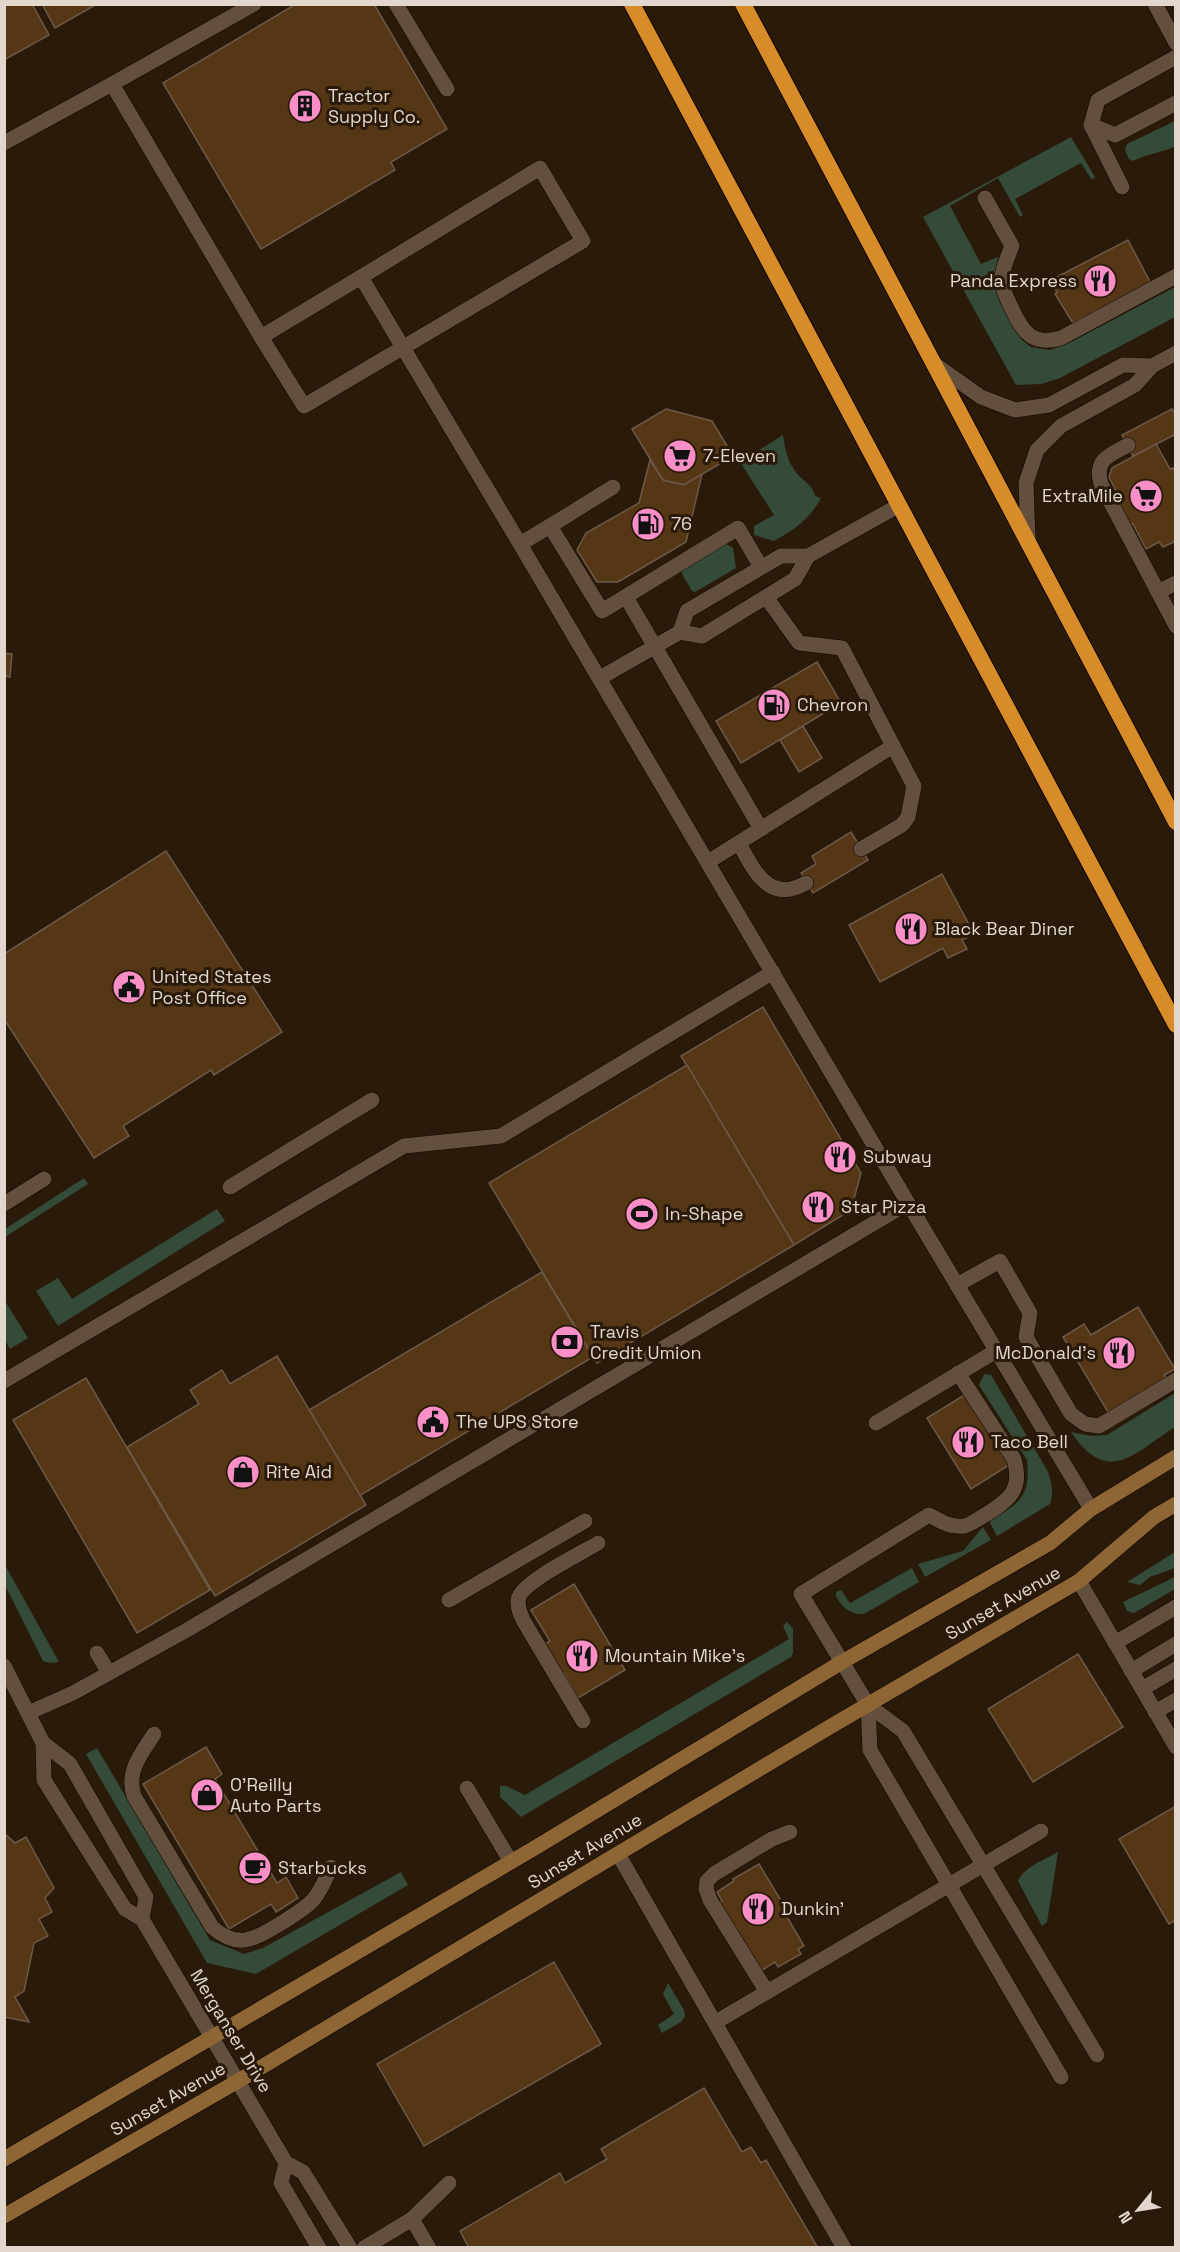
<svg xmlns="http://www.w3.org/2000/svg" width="1180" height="2252" font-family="'Space Grotesk',sans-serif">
<rect width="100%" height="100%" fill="#2a1a0a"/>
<g fill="#344b3a">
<path d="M1175 121V149L1174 147C1160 153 1147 154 1133 161L1129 159 1125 150 1127 144Z"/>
<polygon points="1071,137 1095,177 1092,180 1081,163 1015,199 1023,215 1020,217 998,178 950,206 981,264 998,257 995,279 1003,306 1022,340 1031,347 1050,350 1071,342 1175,287 1175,317 1060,378 1041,384 1016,385 923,217"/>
<path d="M783 435C785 448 787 460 795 471 802 481 813 484 815 496L821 498C810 519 794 530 774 541L754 535V526L774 515 740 462Z"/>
<polygon points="726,544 733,548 736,568 695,592 692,591 682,574 682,571"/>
<polygon points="84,1178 88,1184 5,1237 5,1229"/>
<polygon points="217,1209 225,1221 58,1326 36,1291 58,1278 72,1299"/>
<polygon points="5,1301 28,1338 10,1349 5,1340"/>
<path d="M984 1374 991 1375 1047 1470C1052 1482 1054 1492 1050 1504L997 1536 989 1521C1019 1504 1031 1497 1027 1460L979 1385Z"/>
<path d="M1175 1393V1427C1134 1453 1108 1487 1071 1432L1091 1436 1107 1435Z"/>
<polygon points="983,1527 991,1540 925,1577 918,1564 963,1551"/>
<polygon points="1175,1552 1175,1568 1150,1577 1140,1585 1127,1582"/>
<polygon points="5,1565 59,1662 50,1663 43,1661 5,1585"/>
<path d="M912 1568 919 1582 864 1614C851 1615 841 1607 836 1596V1592L841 1590 850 1603Z"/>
<polygon points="1175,1577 1175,1589 1134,1613 1127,1611 1123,1602"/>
<polygon points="787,1622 793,1629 793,1653 791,1657 521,1817 500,1797 500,1786 506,1786 525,1795 789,1639 783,1626"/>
<polygon points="97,1748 210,1940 244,1954 263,1948 401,1872 408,1885 256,1974 207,1963 86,1754"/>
<path d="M1058 1852 1047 1922 1042 1926 1018 1881C1024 1867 1044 1860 1058 1852Z"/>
<polygon points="668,1983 684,2010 685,2016 681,2022 662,2033 658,2025 674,2014 663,1994"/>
</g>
<g fill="#553615" stroke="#6c5947" stroke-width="1.5">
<polygon points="4,4 32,4 49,35 4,60"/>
<polygon points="42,4 97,4 55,28"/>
<polygon points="296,4 374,4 447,129 391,162 395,170 261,249 163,83"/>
<polygon points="1128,240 1150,282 1073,323 1055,294 1057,293 1051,280"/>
<polygon points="666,409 712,421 733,456 684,485 663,480 632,429"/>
<polygon points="1172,409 1176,415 1176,434 1133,456 1122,435"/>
<polygon points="1156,444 1170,469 1173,468 1176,473 1176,541 1163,547 1159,542 1146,549 1133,524 1129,526 1114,498 1118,495 1109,477 1112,468"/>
<polygon points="650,460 663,480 684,485 702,474 686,542 618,582 597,582 577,550 586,533 639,503"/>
<polygon points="4,653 12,654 10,677 4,676"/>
<polygon points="817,662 841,703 741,763 716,721"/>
<polygon points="803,726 822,758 799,772 780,740"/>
<polygon points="851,832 868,860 813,893 801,873 816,864 812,856"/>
<polygon points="166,851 282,1032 214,1075 211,1070 123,1126 129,1136 94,1158 4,1019 4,954"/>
<polygon points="942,874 974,934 962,940 967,949 948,958 943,948 880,982 849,925"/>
<polygon points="763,1007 861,1173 851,1210 794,1245 681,1056"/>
<polygon points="687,1065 794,1245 597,1363 489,1183"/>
<polygon points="542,1272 593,1357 359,1496 309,1410"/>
<polygon points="1138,1307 1175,1369 1164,1375 1169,1382 1111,1417 1063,1337 1084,1324 1091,1335"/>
<polygon points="277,1356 366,1505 215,1596 127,1447 199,1404 190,1390 222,1370 230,1384"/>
<polygon points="86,1378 210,1590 137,1633 13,1420"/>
<polygon points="966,1394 1009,1465 971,1489 927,1418"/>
<polygon points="574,1584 625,1670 578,1698 564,1673 560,1676 542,1646 550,1641 531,1610"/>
<polygon points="1078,1654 1123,1727 1033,1782 988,1709"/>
<polygon points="206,1747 222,1774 215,1779 277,1883 286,1877 298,1898 276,1912 271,1904 229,1929 143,1784"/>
<polygon points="1176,1806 1176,1920 1169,1924 1119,1839"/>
<polygon points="4,1833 15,1843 26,1837 54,1888 45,1898 52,1912 39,1919 48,1936 34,1943 24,1991 15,1997 29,2022 4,2017"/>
<polygon points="759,1864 786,1909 783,1910 804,1946 798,1949 801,1954 778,1967 775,1962 759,1972 719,1903 722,1901 717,1892 734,1881 733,1879"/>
<polygon points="554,1962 601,2044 424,2146 377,2064"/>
<polygon points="704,2088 742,2152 751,2147 761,2163 766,2160 818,2248 469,2248 460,2231 560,2173 565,2183 607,2159 601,2149"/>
</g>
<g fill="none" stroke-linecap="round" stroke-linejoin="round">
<defs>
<g id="service">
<polyline points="254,4 112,84 261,337"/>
<polyline points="396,4 447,89"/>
<polyline points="1091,125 1115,135 1176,103"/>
<polyline points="4,143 112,84"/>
<polyline points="1122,187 1091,125 1098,100 1176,57"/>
<path d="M985 198 1012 246C1008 257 1001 270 1002 282 1003 292 1008 300 1012 309 1023 333 1033 346 1061 338L1176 276"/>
<path d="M361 277 261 337 304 406 583 241 540 168 361 277C414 366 467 455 520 544"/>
<path d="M1128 445C1109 456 1094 459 1101 484L1176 626"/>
<polyline points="613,487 550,526 602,611 738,528 761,567"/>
<polyline points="550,526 520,544 908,1203 1091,1509"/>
<polyline points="1158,592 1176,583"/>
<polyline points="626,597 761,829"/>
<polyline points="766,597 799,643 842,648 914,786 908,817 902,825 861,849"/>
<polyline points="680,632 687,611 781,556 808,556 898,506"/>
<polyline points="600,678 680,632 702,636 795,579 808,556"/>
<path d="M739 843C754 871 769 904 806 883"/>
<polyline points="708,862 893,746"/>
<polyline points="230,1187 372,1100"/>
<polyline points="4,1204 44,1179"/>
<polyline points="957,1285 1000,1261 1030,1313 1026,1337 1071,1414 1085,1424 1099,1426 1176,1380"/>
<path d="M958 1373 1014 1459C1023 1490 1009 1500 985 1515 979 1518 971 1525 964 1526 951 1528 940 1521 929 1515L801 1594 868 1705 903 1731 1097 2055"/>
<polyline points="4,1381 404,1146 501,1136 773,972"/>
<polyline points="876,1423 996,1351"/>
<polyline points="1079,1581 1176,1747"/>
<polyline points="449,1600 585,1521"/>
<polyline points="1115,1643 1176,1607"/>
<polyline points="97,1653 109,1673"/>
<polyline points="1131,1671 1176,1644"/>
<polyline points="1142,1689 1176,1669"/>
<polyline points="868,1705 870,1750 1061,2077"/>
<polyline points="1155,1712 1176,1700"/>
<polyline points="28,1713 73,1693 187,1630 908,1203"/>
<path d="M583 1721 523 1620C520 1612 516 1605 519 1597 524 1581 582 1553 598 1543"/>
<path d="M154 1734C141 1754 126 1771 134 1796L212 1927C239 1951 256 1938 283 1922 293 1915 305 1909 313 1900 321 1891 326 1878 331 1867"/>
<polyline points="467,1788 511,1862"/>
<polyline points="618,1854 844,2248"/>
<polyline points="767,1992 710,1900 706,1889 707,1881 714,1874 772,1839 790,1832"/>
<polyline points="716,2022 1041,1831"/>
<polyline points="412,2219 429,2248"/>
<polyline points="364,2248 412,2219 449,2183"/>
</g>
<g id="minor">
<polyline points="1155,4 1176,43"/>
<polyline points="933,363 981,397 1015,410 1049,405 1123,365 1152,366"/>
<polyline points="1028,539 1026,483 1037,450 1061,426 1135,385 1152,366 1176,353"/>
<polyline points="4,1666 43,1743 44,1780 125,1909 142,1919 286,2163 303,2172 350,2248"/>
<polyline points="43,1743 70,1764 146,1897 142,1919"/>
<polyline points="286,2163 281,2183 319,2248"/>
</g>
<g id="secondary">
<polyline points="4,2159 533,1849 842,1662 1050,1543 1091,1509 1176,1457"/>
<polyline points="4,2216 238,2081 833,1725 1079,1581 1154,1517 1176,1504"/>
</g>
<g id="trunk">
<polyline points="632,4 1176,1025"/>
<path d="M743 4C887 277 1033 548 1176 822"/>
</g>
</defs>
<use href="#service" stroke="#110500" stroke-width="16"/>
<use href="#minor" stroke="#110500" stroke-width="16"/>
<use href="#secondary" stroke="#110500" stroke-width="16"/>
<use href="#trunk" stroke="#110500" stroke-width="18"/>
<use href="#service" stroke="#624f3e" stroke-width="15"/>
<use href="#minor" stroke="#624f3e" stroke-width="15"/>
<use href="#secondary" stroke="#8e6636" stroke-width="15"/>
<use href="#trunk" stroke="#d78b29" stroke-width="16"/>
</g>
<defs>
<symbol id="building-disc" viewBox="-11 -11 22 22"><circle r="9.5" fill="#fa8fc7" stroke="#2a1a0a"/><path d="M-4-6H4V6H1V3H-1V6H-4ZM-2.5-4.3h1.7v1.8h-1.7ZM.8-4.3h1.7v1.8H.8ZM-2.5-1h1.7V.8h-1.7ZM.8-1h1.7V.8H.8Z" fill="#111"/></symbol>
<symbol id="restaurant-disc" viewBox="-11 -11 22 22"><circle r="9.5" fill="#fa8fc7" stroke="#2a1a0a"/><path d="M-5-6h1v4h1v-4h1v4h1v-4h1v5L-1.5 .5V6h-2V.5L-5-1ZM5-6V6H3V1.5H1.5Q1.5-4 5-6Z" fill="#111"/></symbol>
<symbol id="supermarket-disc" viewBox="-11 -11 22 22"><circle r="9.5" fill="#fa8fc7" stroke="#2a1a0a"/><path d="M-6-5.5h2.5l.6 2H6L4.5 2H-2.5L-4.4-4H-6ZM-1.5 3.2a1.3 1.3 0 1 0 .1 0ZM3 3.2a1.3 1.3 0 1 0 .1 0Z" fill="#111"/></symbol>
<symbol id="fuel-disc" viewBox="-11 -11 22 22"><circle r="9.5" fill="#fa8fc7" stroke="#2a1a0a"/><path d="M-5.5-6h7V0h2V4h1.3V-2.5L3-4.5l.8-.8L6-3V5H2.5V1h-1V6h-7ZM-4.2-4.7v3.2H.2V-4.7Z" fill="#111"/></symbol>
<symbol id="civic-disc" viewBox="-11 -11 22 22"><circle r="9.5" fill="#fa8fc7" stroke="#2a1a0a"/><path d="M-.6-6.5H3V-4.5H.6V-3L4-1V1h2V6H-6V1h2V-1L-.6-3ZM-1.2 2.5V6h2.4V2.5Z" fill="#111"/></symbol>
<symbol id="stadium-disc" viewBox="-11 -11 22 22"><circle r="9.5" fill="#fa8fc7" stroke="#2a1a0a"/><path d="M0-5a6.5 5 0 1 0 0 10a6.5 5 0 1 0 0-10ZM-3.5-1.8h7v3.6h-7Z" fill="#111"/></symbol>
<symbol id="bank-disc" viewBox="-11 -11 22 22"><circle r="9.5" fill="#fa8fc7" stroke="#2a1a0a"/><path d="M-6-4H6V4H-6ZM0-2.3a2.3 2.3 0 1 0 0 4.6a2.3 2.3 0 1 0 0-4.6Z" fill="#111"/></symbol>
<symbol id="shop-disc" viewBox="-11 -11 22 22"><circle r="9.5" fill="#fa8fc7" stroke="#2a1a0a"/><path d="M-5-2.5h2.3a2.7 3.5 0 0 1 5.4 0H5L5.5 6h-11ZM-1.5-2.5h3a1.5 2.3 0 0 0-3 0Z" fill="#111"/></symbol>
<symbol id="cafe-disc" viewBox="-11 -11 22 22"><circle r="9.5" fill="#fa8fc7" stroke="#2a1a0a"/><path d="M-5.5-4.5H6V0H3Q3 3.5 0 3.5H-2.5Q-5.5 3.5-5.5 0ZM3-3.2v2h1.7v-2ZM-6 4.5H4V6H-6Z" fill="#111"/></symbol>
</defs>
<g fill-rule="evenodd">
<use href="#building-disc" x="286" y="87" width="38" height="38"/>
<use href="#restaurant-disc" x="1081" y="262" width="38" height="38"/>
<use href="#supermarket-disc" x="661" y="437" width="38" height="38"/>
<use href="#supermarket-disc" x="1127" y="477" width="38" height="38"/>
<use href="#fuel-disc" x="629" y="505" width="38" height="38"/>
<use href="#fuel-disc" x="755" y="686" width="38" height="38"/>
<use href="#restaurant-disc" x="892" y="910" width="38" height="38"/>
<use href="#civic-disc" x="110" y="968" width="38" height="38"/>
<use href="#restaurant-disc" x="821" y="1138" width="38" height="38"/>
<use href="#restaurant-disc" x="799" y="1188" width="38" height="38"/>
<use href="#stadium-disc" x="623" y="1195" width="38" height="38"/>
<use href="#bank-disc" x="548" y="1323" width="38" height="38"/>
<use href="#restaurant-disc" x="1100" y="1334" width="38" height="38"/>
<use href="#civic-disc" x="414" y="1403" width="38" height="38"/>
<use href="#restaurant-disc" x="949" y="1423" width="38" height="38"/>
<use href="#shop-disc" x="224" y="1453" width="38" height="38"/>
<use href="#restaurant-disc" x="563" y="1637" width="38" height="38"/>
<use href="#shop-disc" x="188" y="1776" width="38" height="38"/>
<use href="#cafe-disc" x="236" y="1849" width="38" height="38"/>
<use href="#restaurant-disc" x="739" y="1890" width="38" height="38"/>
</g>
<g text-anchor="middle" stroke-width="6" stroke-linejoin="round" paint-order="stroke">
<g font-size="18" fill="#e2d7cd" stroke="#2a1a0a" text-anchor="start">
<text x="328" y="102">Tractor<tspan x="328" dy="21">Supply Co.</tspan></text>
<text x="1077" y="287" text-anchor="end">Panda Express</text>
<text x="703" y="462">7-Eleven</text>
<text x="1123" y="502" text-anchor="end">ExtraMile</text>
<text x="671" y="530">76</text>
<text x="797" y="711">Chevron</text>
<text x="934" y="935">Black Bear Diner</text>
<text x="152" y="983">United States<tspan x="152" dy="21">Post Office</tspan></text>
<text x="863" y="1163">Subway</text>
<text x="841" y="1213">Star Pizza</text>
<text x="665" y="1220">In-Shape</text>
<text x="590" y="1338">Travis<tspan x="590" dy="21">Credit Umion</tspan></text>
<text x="1096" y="1359" text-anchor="end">McDonald's</text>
<text x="456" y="1428">The UPS Store</text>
<text x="991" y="1448">Taco Bell</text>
<text x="266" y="1478">Rite Aid</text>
<text x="605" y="1662">Mountain Mike's</text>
<text x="230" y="1791">O'Reilly<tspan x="230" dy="21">Auto Parts</tspan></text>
<text x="278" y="1874">Starbucks</text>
<text x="781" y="1915">Dunkin'</text>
</g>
<g font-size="18" fill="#e2d7cd" stroke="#2a1a0a">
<text transform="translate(1003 1603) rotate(-30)" y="6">Sunset Avenue</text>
<text transform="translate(585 1851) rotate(-31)" y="6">Sunset Avenue</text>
<text transform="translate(231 2031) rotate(59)" y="6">Merganser Drive</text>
<text transform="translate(168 2099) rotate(-30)" y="6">Sunset Avenue</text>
</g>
</g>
<rect width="1180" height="2252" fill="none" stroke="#e2d7cd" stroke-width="12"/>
<g transform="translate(1138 2210) rotate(240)" stroke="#2a1a0a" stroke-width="4.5" paint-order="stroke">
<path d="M0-4.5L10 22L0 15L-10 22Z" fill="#e2d7cd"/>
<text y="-9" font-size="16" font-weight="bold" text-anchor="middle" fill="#e2d7cd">N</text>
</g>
</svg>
